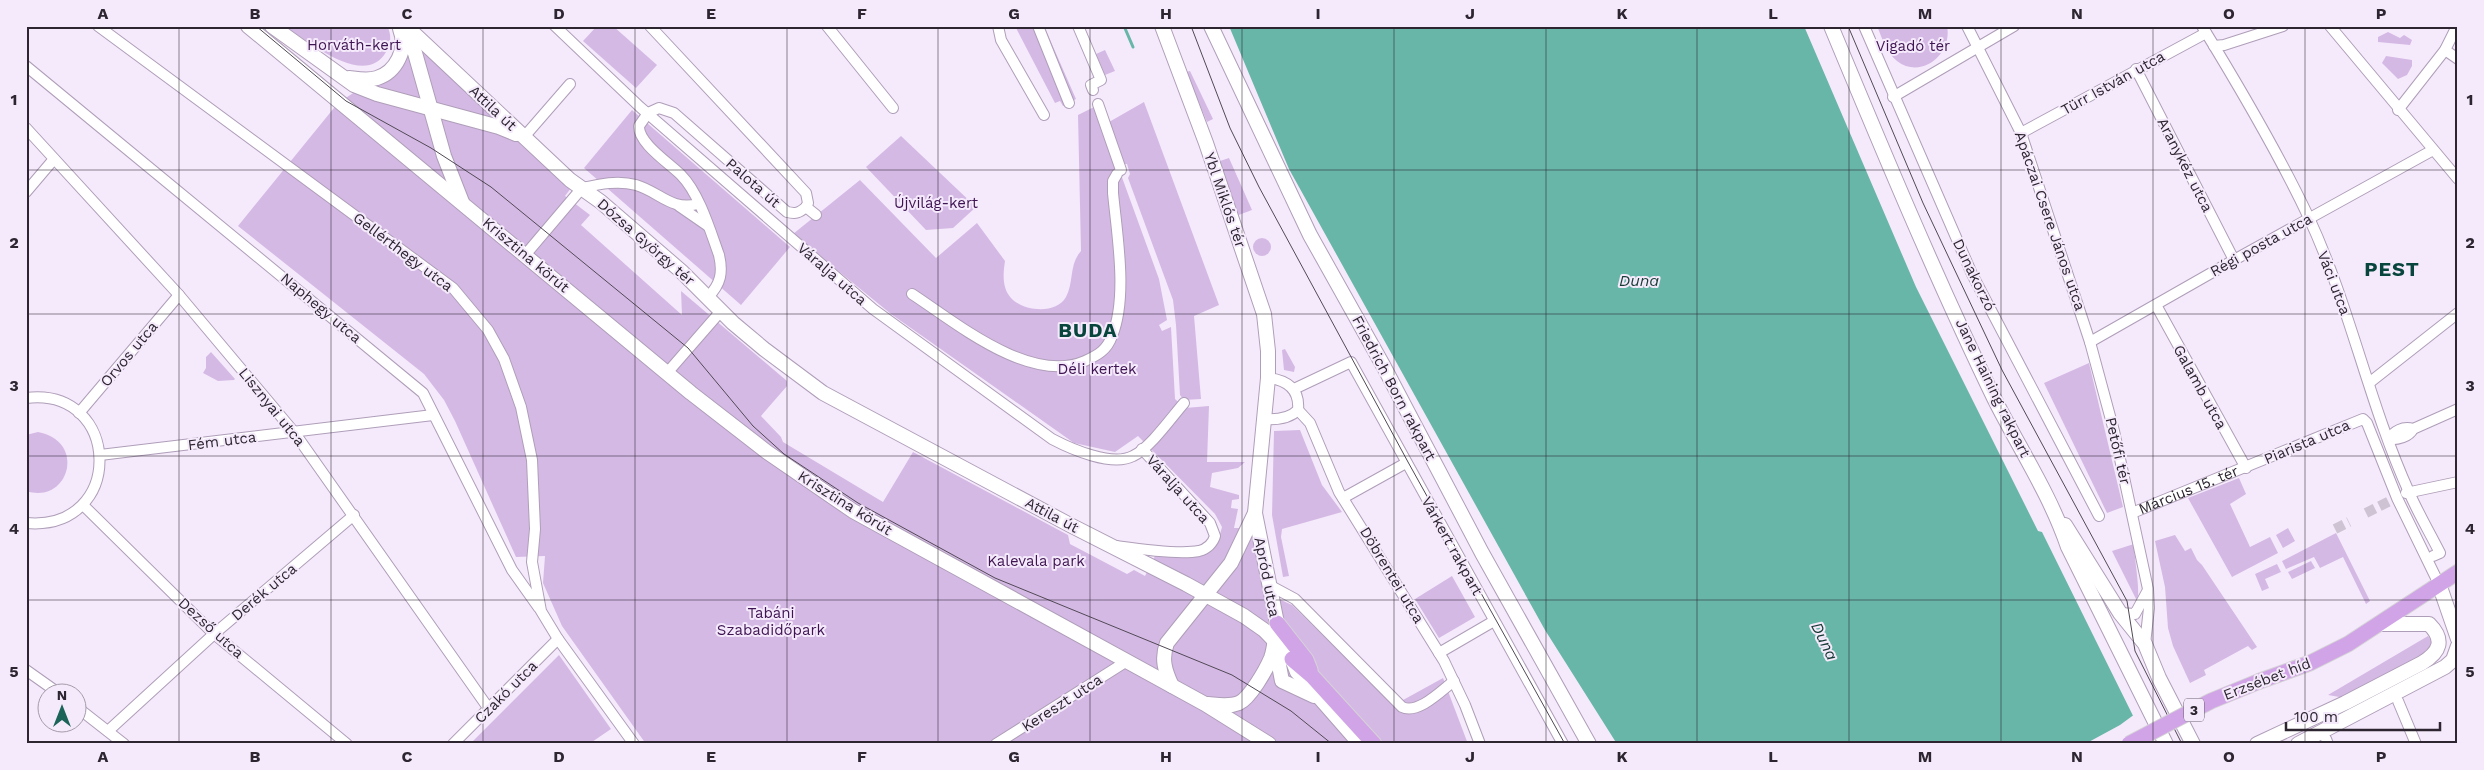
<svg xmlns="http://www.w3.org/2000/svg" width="2484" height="770" font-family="'Work Sans',sans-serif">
<rect width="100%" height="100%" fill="#f5eafb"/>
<g fill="#d5b9e5">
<path d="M285 26H387C392 35 391 44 386 52 365 89 307 41 285 26Z"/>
<polygon points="597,26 613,26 657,65 636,88 583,41"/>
<polygon points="1015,26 1044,26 1076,99 1063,106 1060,101 1055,103"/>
<path d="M1877 26H1947C1953 54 1921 80 1897 61 1886 52 1882 38 1877 26Z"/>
<polygon points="2388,32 2400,38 2404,35 2412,40 2410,45 2378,42 2378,37"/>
<path d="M420 46 571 188 565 196 590 215 581 225 682 315 681 291 787 381V386L761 416 781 437 783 442 883 502 913 452 1068 535 1070 544 1127 574 1134 570 1145 576 1156 554 1205 552 1217 545 1222 527 1215 514 1138 436 1115 452 1074 443 891 314 793 234 860 180 936 258 977 223 1005 261C1003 274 1002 288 1011 298 1023 311 1056 315 1066 297 1074 282 1069 264 1081 251L1078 115 1096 106 1159 279 1167 320 1159 325 1162 331 1171 327 1175 399 1185 408 1209 406 1207 462H1245L1238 468 1212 473 1210 487 1239 495V499L1232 500 1231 508 1238 509 1234 528H1255L1268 594 1292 605 1394 705 1443 678 1468 744H646L562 626 543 583 545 556 516 557 455 421 444 400 424 374 238 226 338 103 367 84 405 51Z"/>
<polygon points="1105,50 1115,71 1105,75 1096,54"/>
<polygon points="2386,56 2412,60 2412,66 2407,75 2398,79 2382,63"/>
<polygon points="1190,71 1213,119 1207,122 1186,72"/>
<polygon points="1144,102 1219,305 1194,316 1201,399 1184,400 1180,395 1176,325 1173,300 1128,178 1130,174 1127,164 1124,164 1109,122"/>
<polygon points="632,110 790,247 741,305 584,168"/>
<polygon points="901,136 976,207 953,228 926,230 866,167"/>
<polygon points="1229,158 1252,210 1236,216 1220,161"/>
<circle cx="1262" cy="247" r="9"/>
<polygon points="1285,349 1295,367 1294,372 1284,370 1282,350"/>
<polygon points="211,352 235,379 234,380 218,381 203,373 206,368 206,357"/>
<polygon points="2089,363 2123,507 2107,513 2044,383"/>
<polygon points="1300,430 1322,485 1342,512 1282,529 1281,537 1289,576 1283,577 1272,515 1274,431"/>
<path d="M38 432C87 441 69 505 26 491V435Z"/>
<polygon points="2239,478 2246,494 2230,504 2250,547 2270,537 2278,553 2232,577 2188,498"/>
<polygon points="2288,528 2295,541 2283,548 2276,535"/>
<polygon points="2336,533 2370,601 2366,604 2343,557 2320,568 2314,557 2286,569 2282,561"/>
<polygon points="2175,535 2185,551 2191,548 2197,560 2202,565 2257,647 2252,650 2248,646 2204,670 2206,675 2190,683 2173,646 2168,628 2165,587 2155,541"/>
<path d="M2134 544C2134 557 2141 593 2137 601L2112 551Z"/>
<polygon points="2311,561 2315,568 2292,579 2288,572"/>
<polygon points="2277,564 2281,572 2265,579 2269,588 2262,591 2255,574"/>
<polygon points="1452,576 1475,617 1439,638 1415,599"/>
<path d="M2428 636C2433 643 2433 647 2428 654L2345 698 2328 695Z"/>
<polygon points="559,655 611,729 589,744 470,744"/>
</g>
<polygon fill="#67b6a8" points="1229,26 1804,26 1916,287 2038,531 2042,532 2147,744 1617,744 1545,630 1289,169"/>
<polygon fill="#f5eafb" points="2135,714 2149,744 2085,744 2120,725"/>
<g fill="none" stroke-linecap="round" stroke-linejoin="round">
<polyline stroke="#67b6a8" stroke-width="3" points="1124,26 1133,47"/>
<g stroke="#cdc3d3" stroke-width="10" stroke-dasharray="10 5" stroke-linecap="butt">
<polyline points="2366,513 2392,500"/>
<polyline points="2335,529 2349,522"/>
</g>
<defs>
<g id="street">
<polyline points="98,26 453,288 488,330 504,359 521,407 532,460 535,529 532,562 541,611 558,639 634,744"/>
<path d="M555 26 640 107 873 309 1052 439C1071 449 1112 467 1133 456 1150 448 1171 418 1184 403"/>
<path d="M650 26 806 193 808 203 806 207C799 213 796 214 787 212L674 113 659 108 648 113 639 126C638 143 669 163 681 175 699 193 710 230 719 255 723 272 721 284 708 297"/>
<polyline points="827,26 893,108"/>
<polyline points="998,26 1001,40 1044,115"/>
<polyline points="1038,26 1069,103"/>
<polyline points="1078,26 1101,80 1091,85 1093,90"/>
<polyline points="1864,26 1972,274 2099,516"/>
<polyline points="1967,26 2021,133 2090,342 2114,431 2148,589 2149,608 2145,644"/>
<path d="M2202 26C2240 88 2278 152 2309 218 2350 306 2369 404 2409 492 2418 513 2430 533 2440 553L2433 556"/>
<polyline points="2330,26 2458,179"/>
<polyline points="2214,46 2224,45 2283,26"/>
<polyline points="2445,50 2458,59"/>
<polyline points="26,66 423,393 512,570 539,608"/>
<polyline points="2136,69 2234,260"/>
<polyline points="1893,97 2014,26"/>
<polyline points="1098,104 1121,170"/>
<polyline points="2398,110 2445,50 2457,26"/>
<polyline points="26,128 179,295 294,432 489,709"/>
<polyline points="2021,133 2206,33"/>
<polyline points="524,137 570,84"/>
<polyline points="26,192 54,159"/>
<polyline points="679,206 708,226"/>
<polyline points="806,207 816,215"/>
<path d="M526 254 582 188C600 184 618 180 636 185 660 192 671 211 698 204"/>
<path d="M912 294C955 322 1030 385 1085 361 1098 355 1107 350 1112 336 1128 297 1117 235 1113 193V181L1117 174"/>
<polyline points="2156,305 2246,468"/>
<polyline points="2090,342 2234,260 2433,150"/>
<polyline points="667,373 721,311"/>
<polyline points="2369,383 2458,313"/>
<polyline points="1294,389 1351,362 1563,744"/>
<path d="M26 398C122 386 126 532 26 523"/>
<polyline points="1298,410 1310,423 1339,492 1444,661 1465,705 1480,744"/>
<polyline points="79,413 179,295"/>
<path d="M1264 419C1277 420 1289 419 1298 410 1300 389 1287 380 1268 378"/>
<path d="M2389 439C2397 440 2409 437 2413 429L2458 409"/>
<path d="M2389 439C2394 431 2403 426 2413 429"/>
<polyline points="100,455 433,415"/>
<polyline points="2406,493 2458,482"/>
<polyline points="1343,498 1406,463"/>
<polyline points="83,505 214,634 347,744"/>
<path id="s1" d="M2132 513 2363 419 2367 423 2397 498 2439 584"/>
<path d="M1117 546C1138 549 1178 555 1199 551 1207 549 1213 543 1215 536L1210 523 1142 449"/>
<path d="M1269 585 1295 599 1402 707C1418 715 1442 690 1454 681"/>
<polyline points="2120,613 2135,614 2148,590"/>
<polyline points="1439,653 1494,621"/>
<polyline points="26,670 57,692"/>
<polyline points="2398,701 2416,744"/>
<polyline points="78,708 124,744"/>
<polyline points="108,731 214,634 354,515"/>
<polyline points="2326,739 2328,744"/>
<polyline points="453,744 558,639"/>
<polyline points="996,744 1127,661"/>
</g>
<g id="secondary">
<polyline points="248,26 691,393 767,452 853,511 1205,704 1269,744"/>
<polyline points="272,26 354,85 377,94 499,127 516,134"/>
<polyline points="406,26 570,180 601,202 681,271 733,323 764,349 823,393 1070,525 1186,584 1244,616 1264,630 1292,659 1297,672 1360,744"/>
<path d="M1162 26 1206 143 1264 314 1268 351V378L1255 513 1277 623C1275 634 1275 647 1271 658 1266 670 1250 698 1239 703 1229 707 1219 705 1208 704"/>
<polyline points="1211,26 1310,235 1384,367 1482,553 1589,744"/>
<path d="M1831 26C1883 151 1935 276 1994 398 2019 448 2050 494 2068 547L2166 744"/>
<polyline points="403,29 415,53 444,156 462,202"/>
<path d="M349 78C358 79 368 81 377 78 396 72 408 49 400 29"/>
<polyline points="2065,525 2120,613 2145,644 2159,678 2193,744"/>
<polyline points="2439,584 2458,639"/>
<polyline points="1275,644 1282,681 1314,696"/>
<path d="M1172 686C1165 671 1161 659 1167 643L1231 563 1255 513"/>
<path d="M2257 744 2345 703 2422 663C2440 652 2445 640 2429 624H2379"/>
<polyline points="2298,744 2445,667 2453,660 2458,646"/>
</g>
<g id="primary">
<polyline points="1277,623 1306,660 1310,670"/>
<polyline points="1292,659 1312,676 1374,744"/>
<polyline points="2260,681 2310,663 2348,644 2458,572"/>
</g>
</defs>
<use href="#street" stroke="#af9eb9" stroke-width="12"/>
<use href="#secondary" stroke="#af9eb9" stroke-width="16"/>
<use href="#primary" stroke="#d5d4d6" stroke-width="17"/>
<use href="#street" stroke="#fff" stroke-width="10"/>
<use href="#secondary" stroke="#fff" stroke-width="14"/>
<use href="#primary" stroke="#d1a4e7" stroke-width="15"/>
<g stroke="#514955" stroke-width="1">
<polyline points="256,26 346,101 431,148 491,187 688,348 753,426 784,454 858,503 995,578 1232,675 1291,711 1332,744"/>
<polyline points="1191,26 1230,128 1259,187 1408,462 1565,744"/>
<polyline points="1848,26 1923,203 2002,370 2127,601 2135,651 2182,744"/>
</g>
<defs>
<polyline id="primary-bridge" points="2129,744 2211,701 2260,681"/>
</defs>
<use href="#primary-bridge" stroke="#d5d4d6" stroke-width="17" stroke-linecap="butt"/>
<use href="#primary-bridge" stroke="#d1a4e7" stroke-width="15"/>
</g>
<path fill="none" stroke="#2d2631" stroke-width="1" stroke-opacity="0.55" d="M179 26V744M331 26V744M483 26V744M635 26V744M787 26V744M938 26V744M1090 26V744M1242 26V744M1394 26V744M1546 26V744M1697 26V744M1849 26V744M2001 26V744M2153 26V744M2305 26V744M26 170H2458M26 314H2458M26 456H2458M26 600H2458"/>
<g text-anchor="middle" stroke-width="4" stroke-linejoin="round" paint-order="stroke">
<rect fill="#f5eafb" stroke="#69616e" stroke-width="1" x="2184" y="698.5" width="20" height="23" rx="4"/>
<g font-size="14" font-weight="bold" fill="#2d2631">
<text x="2194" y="715">3</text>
</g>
<g font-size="15" fill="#3f1452" stroke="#f5eafb">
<text x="354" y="50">Horváth-kert</text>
<text x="1913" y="51">Vigadó tér</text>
<text x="936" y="208">Újvilág-kert</text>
<text x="1097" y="374">Déli kertek</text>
<text x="1036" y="566">Kalevala park</text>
<text x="771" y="618">Tabáni<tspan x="771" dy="17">Szabadidőpark</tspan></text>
</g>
<g font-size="15" fill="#2d2631" stroke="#f5eafb">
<text transform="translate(2113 83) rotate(-29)" y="5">Türr István utca</text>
<text transform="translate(493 108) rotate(43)" y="5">Attila út</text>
<text transform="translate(2185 165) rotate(63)" y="5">Aranykéz utca</text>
<text transform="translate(753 183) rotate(41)" y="5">Palota út</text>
<text transform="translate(1225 200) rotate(71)" y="5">Ybl Miklós tér</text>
<text transform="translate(2050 221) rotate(71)" y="5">Apáczai Csere János utca</text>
<text transform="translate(646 242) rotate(41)" y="5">Dózsa György tér</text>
<text transform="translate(2261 245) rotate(-29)" y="5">Régi posta utca</text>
<text transform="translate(403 252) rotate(37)" y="5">Gellérthegy utca</text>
<text transform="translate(526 255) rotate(40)" y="5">Krisztina körút</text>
<text transform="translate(832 274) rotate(41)" y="5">Váralja utca</text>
<text transform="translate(1974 275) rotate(64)" y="5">Dunakorzó</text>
<text transform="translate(2334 283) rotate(69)" y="5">Váci utca</text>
<text transform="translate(321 308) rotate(40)" y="5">Naphegy utca</text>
<text transform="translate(129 354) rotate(-50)" y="5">Orvos utca</text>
<text transform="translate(2200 387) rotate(61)" y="5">Galamb utca</text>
<text transform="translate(1394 388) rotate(62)" y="5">Friedrich Born rakpart</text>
<text transform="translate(1993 388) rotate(64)" y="5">Jane Haining rakpart</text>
<text transform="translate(272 407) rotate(51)" y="5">Lisznyai utca</text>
<text transform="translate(222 441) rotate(-7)" y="5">Fém utca</text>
<text transform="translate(2307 442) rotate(-23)" y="5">Piarista utca</text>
<text transform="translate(2118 451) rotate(77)" y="5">Petőfi tér</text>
<text transform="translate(1178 489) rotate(48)" y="5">Váralja utca</text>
<text dy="5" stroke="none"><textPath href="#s1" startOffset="61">Március 15. tér</textPath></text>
<text transform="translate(845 503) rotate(32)" y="5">Krisztina körút</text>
<text transform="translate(1052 515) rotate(28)" y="5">Attila út</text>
<text transform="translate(1452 546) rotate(61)" y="5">Várkert rakpart</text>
<text transform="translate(1392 575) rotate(59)" y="5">Döbrentei utca</text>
<text transform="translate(1267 577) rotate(79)" y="5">Apród utca</text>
<text transform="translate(264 592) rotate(-40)" y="5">Derék utca</text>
<text transform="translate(211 628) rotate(42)" y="5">Dezső utca</text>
<text transform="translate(2267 679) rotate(-21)" y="5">Erzsébet híd</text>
<text transform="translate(506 692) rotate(-45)" y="5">Czakó utca</text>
<text transform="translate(1062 703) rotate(-33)" y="5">Kereszt utca</text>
</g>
<g font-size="16" font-style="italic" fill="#163b35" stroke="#f5eafb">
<text x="1639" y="286">Duna</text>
<text transform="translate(1825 641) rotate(64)" y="6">Duna</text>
</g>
<g font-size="20" font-weight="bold" letter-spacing="1" fill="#07453d" stroke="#f5eafb">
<text x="2392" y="276">PEST</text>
<text x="1088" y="337">BUDA</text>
</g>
</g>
<rect width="2484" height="770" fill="none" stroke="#f5eafb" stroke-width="55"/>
<g transform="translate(62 708)"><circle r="24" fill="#f5eafb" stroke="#a59caa"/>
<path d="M0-4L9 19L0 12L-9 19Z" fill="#1c645a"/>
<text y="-8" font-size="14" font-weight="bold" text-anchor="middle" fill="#2d2631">N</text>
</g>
<path d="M2286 722v8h154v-8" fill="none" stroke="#2d2631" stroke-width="2.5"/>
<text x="2294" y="722" font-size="15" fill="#2d2631" stroke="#f5eafb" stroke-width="4" paint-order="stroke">100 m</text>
<rect x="28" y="28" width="2428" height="714" fill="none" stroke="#2d2631" stroke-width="2"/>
<g font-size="16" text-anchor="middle" font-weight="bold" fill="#2d2631">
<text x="103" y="19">A</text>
<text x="255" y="19">B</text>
<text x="407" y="19">C</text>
<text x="559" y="19">D</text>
<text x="711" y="19">E</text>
<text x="862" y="19">F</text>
<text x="1014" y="19">G</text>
<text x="1166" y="19">H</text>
<text x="1318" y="19">I</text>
<text x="1470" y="19">J</text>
<text x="1622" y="19">K</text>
<text x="1773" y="19">L</text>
<text x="1925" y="19">M</text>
<text x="2077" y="19">N</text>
<text x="2229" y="19">O</text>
<text x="2381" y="19">P</text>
<text x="14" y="105">1</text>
<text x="2470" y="105">1</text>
<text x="14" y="248">2</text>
<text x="2470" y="248">2</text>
<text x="14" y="391">3</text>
<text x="2470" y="391">3</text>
<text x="14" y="534">4</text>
<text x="2470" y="534">4</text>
<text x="14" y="677">5</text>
<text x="2470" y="677">5</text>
<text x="103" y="762">A</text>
<text x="255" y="762">B</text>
<text x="407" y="762">C</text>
<text x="559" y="762">D</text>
<text x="711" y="762">E</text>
<text x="862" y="762">F</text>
<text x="1014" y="762">G</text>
<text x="1166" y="762">H</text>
<text x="1318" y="762">I</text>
<text x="1470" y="762">J</text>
<text x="1622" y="762">K</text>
<text x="1773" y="762">L</text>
<text x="1925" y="762">M</text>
<text x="2077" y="762">N</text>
<text x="2229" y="762">O</text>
<text x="2381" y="762">P</text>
</g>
</svg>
